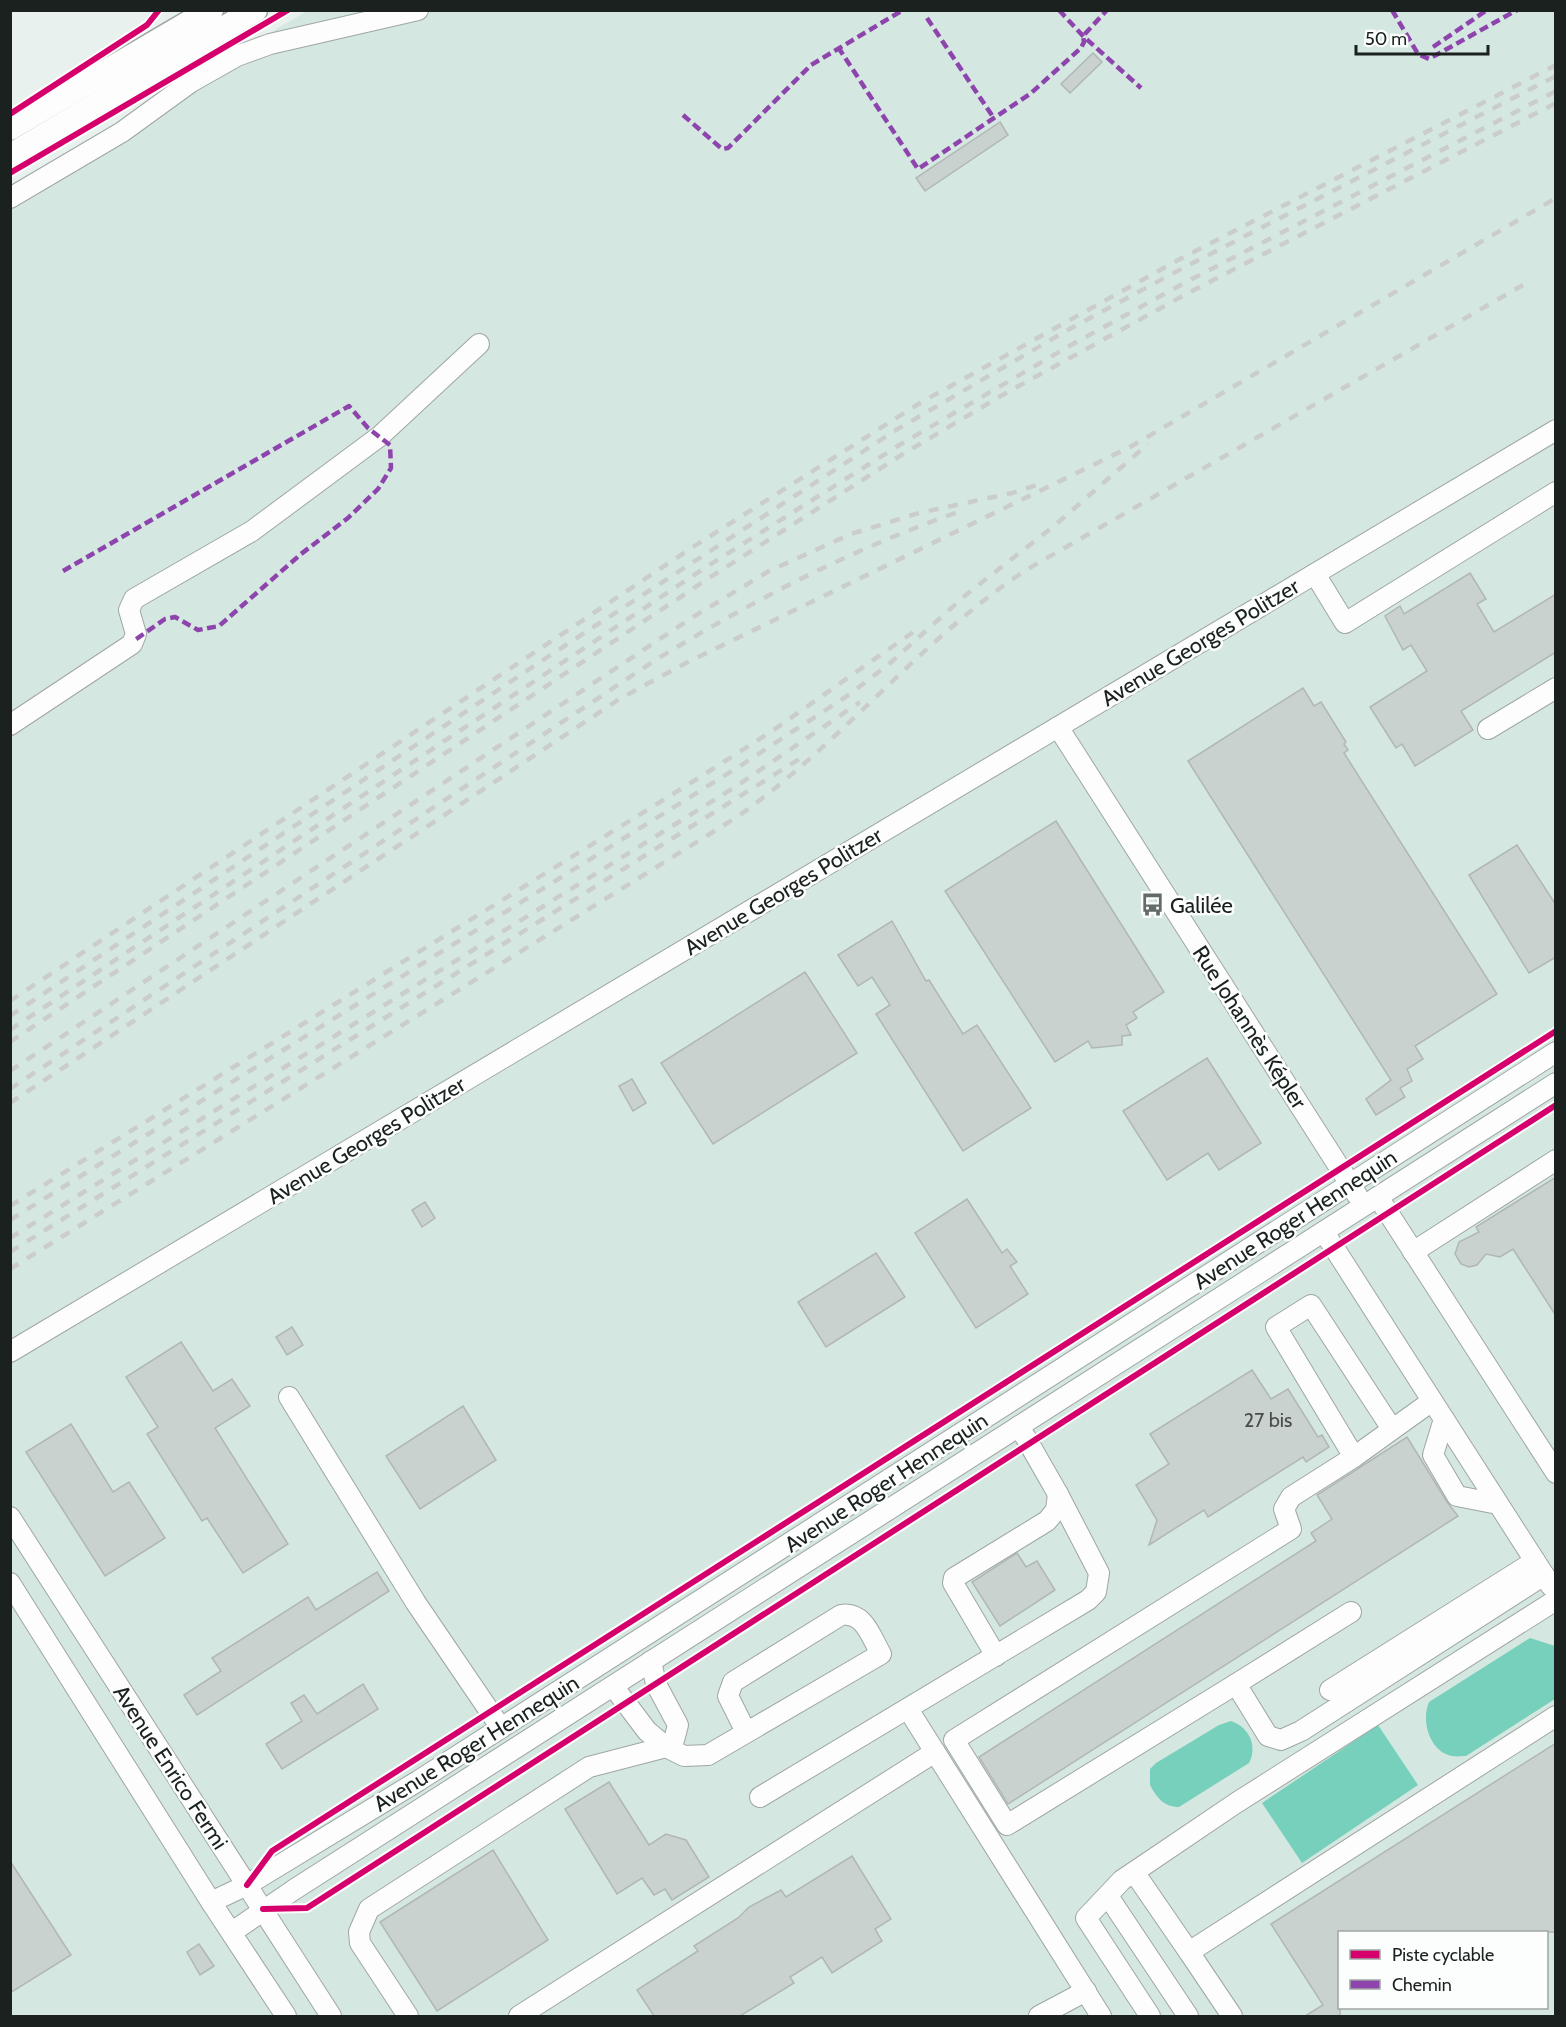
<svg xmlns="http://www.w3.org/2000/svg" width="1566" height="2027" font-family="Cabin,sans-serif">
<rect width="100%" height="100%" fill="#e8f1ee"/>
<path fill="#d5e7e1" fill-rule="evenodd" d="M307 11H1555V2016H11L10 186ZM1340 1932H1546V2008H1340Z"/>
<g fill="#77d0bb">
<path d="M1530 1638 1555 1646V1699L1466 1756C1462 1756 1456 1757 1452 1756 1429 1752 1421 1720 1429 1702Z"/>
<path d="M1231 1721C1249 1727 1258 1746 1249 1763L1179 1807C1164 1807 1157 1798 1150 1785V1769L1156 1763 1219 1725Z"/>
<polygon points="1378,1725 1418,1785 1302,1863 1262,1803"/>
</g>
<g fill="#cad2cf" stroke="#b0b7b5" stroke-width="1.5">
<polygon points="1093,53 1102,62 1070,93 1061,84"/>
<polygon points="1000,122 1008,135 925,191 916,178"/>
<polygon points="1470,573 1486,599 1477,604 1494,632 1556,594 1556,652 1461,711 1473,730 1415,766 1402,744 1396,748 1370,707 1427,671 1411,645 1403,650 1385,616 1400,606 1404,614"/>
<polygon points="1303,688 1314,706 1321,702 1346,742 1344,744 1348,750 1344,753 1497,994 1415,1046 1423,1059 1407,1069 1412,1081 1400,1088 1405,1097 1376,1115 1366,1099 1391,1080 1188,761"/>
<polygon points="1056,821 1164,992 1133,1012 1137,1018 1126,1025 1131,1035 1122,1036 1122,1045 1092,1048 1088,1041 1055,1062 945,891"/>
<polygon points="1517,845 1556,905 1556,957 1529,973 1469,875"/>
<polygon points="892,921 926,981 929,980 963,1034 977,1025 1031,1108 963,1151 876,1014 890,1005 872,977 858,986 838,955"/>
<polygon points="805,972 857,1053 713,1144 661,1063"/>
<polygon points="1207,1058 1261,1143 1219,1170 1208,1153 1167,1180 1123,1111"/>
<polygon points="632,1079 646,1103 633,1111 619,1086"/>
<polygon points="1556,1177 1556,1316 1513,1249 1500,1257 1486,1254 1477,1265 1469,1267 1461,1264 1455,1254 1459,1242 1479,1232 1476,1227"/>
<polygon points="967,1199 1002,1253 1007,1249 1017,1262 1010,1266 1028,1294 976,1328 915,1233"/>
<polygon points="425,1202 435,1218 422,1227 412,1210"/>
<polygon points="876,1253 905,1297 826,1347 798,1302"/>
<polygon points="292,1327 303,1345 287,1355 276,1337"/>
<polygon points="181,1342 213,1391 232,1379 250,1406 215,1428 288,1544 243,1573 207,1518 202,1521 147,1434 158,1427 126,1377"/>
<polygon points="1252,1370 1271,1399 1288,1389 1318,1437 1322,1435 1329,1447 1306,1462 1303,1457 1208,1517 1204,1510 1149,1545 1157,1520 1136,1485 1169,1464 1150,1434"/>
<polygon points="463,1406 496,1460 420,1509 386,1456"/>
<polygon points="71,1424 113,1492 129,1482 165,1538 105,1576 26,1452"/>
<polygon points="1407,1437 1447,1502 1458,1516 1008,1804 979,1757 1316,1541 1311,1533 1332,1519 1317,1495"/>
<polygon points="1017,1553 1026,1567 1037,1561 1055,1590 1000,1626 972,1582"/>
<polygon points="377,1572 389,1591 197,1715 184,1695 221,1671 212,1658 308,1597 316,1610"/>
<polygon points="363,1684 378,1709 282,1769 266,1744 302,1721 291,1703 304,1695 317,1714"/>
<polygon points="1556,1743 1556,1932 1340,1932 1340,2016 1305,2016 1323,2005 1271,1924"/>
<polygon points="609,1782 649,1845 666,1834 686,1840 709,1877 672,1900 665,1889 654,1895 642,1878 617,1894 565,1809"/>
<polygon points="493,1850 548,1940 437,2011 380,1922"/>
<polygon points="852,1856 891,1919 875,1929 882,1941 832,1973 822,1957 790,1977 794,1983 740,2016 654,2016 637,1990 698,1951 694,1946 738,1918 749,1907 781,1890 786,1897"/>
<polygon points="10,1861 71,1955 10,1993"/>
<polygon points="199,1944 214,1966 200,1975 187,1952"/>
</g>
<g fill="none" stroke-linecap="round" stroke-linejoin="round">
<defs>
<g id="minor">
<polyline points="10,198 122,132 191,82 237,56 270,44 418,10"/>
<polyline points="1315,574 1345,623 1556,492"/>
<polyline points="10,725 132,644 136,634 129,610 134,599 252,531 380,436 479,344"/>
<polyline points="1058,727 1357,1195"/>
<polyline points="1488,729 1556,688"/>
<polyline points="1378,1197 1556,1473"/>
<polyline points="1324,1232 1551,1586"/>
<polyline points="1413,1252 1556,1160"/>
<polyline points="10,1352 1556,430"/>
<polyline points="289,1397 416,1603 501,1728"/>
<polyline points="1444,1419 1433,1455 1457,1496 1498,1504"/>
<polyline points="1019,1426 1058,1494"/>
<polyline points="1392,1429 1311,1305 1276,1327 1354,1457 1432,1401"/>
<polyline points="1354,1457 1291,1497 1284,1509 1291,1529 954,1740 1007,1825 1236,1684 1268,1736 1281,1740 1301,1731 1544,1575"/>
<polyline points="10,1517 331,2016"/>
<polyline points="10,1583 211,1902 286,2016"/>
<polyline points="1236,1684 1351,1612"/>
<polyline points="613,1686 647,1731 666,1747 674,1740 678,1725 656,1684 651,1661"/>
<polyline points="1330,1690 1535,1561"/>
<polyline points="908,1709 1101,2016"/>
<polyline points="760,1797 1088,1600 1096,1592 1099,1573 1058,1494 1056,1510 1047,1521 954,1578 953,1583 996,1656"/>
<polyline points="1134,1872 1189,1952"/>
<polyline points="1108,1896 1188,2016"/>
<polyline points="211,1902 247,1885 418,1781 1556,1052"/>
<polyline points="232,1932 295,1889 1556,1083"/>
<path d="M408 2016 360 1943 359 1932 369 1909 589 1767 666 1747 684 1756 708 1755 881 1654C871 1637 864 1611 841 1615L733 1682 728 1696 746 1732"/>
<polyline points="519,2016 935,1752"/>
<polyline points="1039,2016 1086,1991"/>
<polyline points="1150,2016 1086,1918 1122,1880 1134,1872 1236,1803 1556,1600"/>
<polyline points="1232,2016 1189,1952 1556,1716"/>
</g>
<g id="major">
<polyline points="10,128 211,10"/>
<polyline points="10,156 255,10"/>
</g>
</defs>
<use href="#minor" stroke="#9fa6a4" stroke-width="22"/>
<use href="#major" stroke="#9fa6a4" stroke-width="27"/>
<use href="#minor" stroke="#fcfdfc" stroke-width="20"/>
<use href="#major" stroke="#fcfdfc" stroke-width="24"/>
<g stroke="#cacdcc" stroke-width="4.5" stroke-dasharray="10 10" stroke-linecap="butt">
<polyline points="10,1001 693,547 920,403 1180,259 1556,65"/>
<polyline points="10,1016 549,656 896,430 1066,331 1183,268 1556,76"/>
<polyline points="10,1030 703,569 901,444 1071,345 1188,281 1556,91"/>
<polyline points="10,1042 709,578 903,454 1006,393 1192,291 1556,103"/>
<polyline points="10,1071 693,617 769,571 851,534 919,513 1012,493 1037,485"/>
<path d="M10 1089 657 659C756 599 848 551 958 512"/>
<polyline points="10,1103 621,698 686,663 1130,447 1556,198"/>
<polyline points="10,1206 697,779 772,731 919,628"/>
<polyline points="10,1220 740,766 850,694 889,664 967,594 1054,526 1148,444"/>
<polyline points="10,1238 735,787 860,702"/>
<polyline points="10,1252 801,758"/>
<path d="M10 1269 737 817C841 744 920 640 1026 570L1523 285"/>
</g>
<g stroke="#8e44ad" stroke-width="4.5" stroke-dasharray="9 4.5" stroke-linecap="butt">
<polyline points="1059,10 1083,36 1141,88"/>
<polyline points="1392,10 1418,54 1429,59 1517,10"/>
<polyline points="927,18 993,117"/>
<polyline points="838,47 918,169 1030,94 1081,48 1084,42 1083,36 1107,10"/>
<polyline points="1433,47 1487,10"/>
<polyline points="683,115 722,149 728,148 811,65 903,10"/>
<polyline points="63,571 349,406 368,428 390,445 391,468 378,489 348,518 301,554 219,626 198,630 175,617 165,619 135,640"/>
</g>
<defs>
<g id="cycleway">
<polyline points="10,114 147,25 159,10"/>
<polyline points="10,173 288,10"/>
<polyline points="247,1885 272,1851 1556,1031"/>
<polyline points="263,1909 307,1908 1556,1105"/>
</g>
</defs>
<use href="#cycleway" stroke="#fbfefd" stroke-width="10"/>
<use href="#cycleway" stroke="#d6006c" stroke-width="6"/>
</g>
<defs>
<symbol id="bus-bare" viewBox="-9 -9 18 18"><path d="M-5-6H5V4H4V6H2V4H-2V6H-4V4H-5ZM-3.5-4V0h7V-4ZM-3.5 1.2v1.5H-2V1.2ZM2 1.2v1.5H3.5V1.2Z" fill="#636a67" stroke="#fbfefd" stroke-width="2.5" paint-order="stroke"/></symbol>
</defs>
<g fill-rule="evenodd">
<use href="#bus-bare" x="1136" y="888" width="33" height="33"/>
</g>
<g text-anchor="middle" stroke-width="5" stroke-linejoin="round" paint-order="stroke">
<g font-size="20" fill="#474d4b">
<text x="1268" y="1427">27 bis</text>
</g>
<g font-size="22" fill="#1b211f" stroke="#fbfefd">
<text transform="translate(1200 642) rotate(-31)" y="8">Avenue Georges Politzer</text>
<text transform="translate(783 891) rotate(-31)" y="8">Avenue Georges Politzer</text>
<text transform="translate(1250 1027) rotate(57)" y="8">Rue Johannès Képler</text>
<text transform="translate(366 1140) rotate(-31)" y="8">Avenue Georges Politzer</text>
<text transform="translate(1295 1219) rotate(-33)" y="8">Avenue Roger Hennequin</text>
<text transform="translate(886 1482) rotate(-33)" y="8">Avenue Roger Hennequin</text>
<text transform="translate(476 1743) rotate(-32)" y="8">Avenue Roger Hennequin</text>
<text transform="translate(171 1767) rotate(57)" y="8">Avenue Enrico Fermi</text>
</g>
<g font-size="22" fill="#1b211f" stroke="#fbfefd" text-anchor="start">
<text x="1170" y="913">Galilée</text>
</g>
</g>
<rect width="1566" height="2027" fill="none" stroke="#1b211f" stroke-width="24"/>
<rect x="1338" y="1931" width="210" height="78" fill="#fbfefd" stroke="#a1a6a4" stroke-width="1.5"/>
<rect x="1350" y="1950" width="30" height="9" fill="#d6006c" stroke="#a1a6a4" stroke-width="1.5"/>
<text x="1392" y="1961" font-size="18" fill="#1b211f">Piste cyclable</text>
<rect x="1350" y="1980" width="30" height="9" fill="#8e44ad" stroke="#a1a6a4" stroke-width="1.5"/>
<text x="1392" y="1991" font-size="18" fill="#1b211f">Chemin</text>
<path d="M1356 45v9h132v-9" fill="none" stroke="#1b211f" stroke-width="3"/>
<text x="1365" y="45" font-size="18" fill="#1b211f" stroke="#fbfefd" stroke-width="4.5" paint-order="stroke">50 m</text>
</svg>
